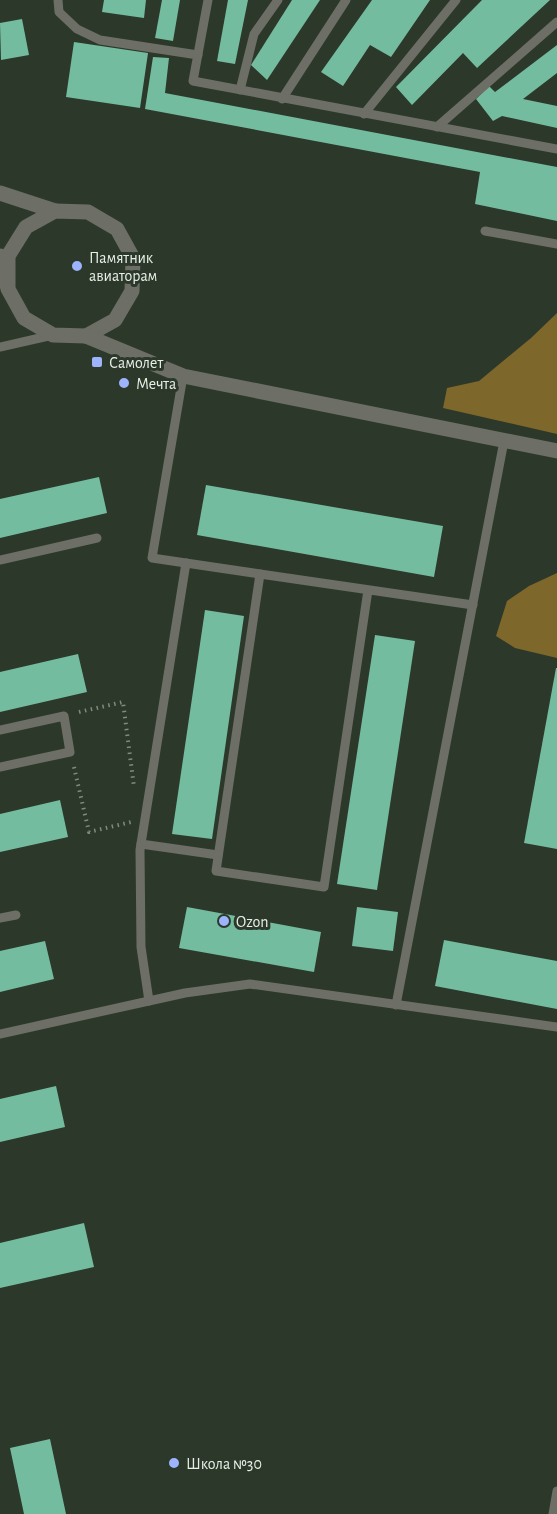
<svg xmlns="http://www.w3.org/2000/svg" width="557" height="1514" font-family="'Alegreya Sans',sans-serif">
<rect width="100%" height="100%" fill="#2c382a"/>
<g fill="#7e672a">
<polygon points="557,313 557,434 443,408 447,388 479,381 531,338"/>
<polygon points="557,573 557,658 515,648 496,636 507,601 529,586"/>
</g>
<g fill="#74bc9f">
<polygon points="104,0 146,0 144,18 102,12"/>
<polygon points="162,0 180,0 173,41 155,38"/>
<polygon points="228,0 248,0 235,64 217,61"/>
<polygon points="292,0 320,0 267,80 251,65"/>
<polygon points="372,0 430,0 391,57 370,45 343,86 321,72"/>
<polygon points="482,0 550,0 477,68 463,53 412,105 396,87"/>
<polygon points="22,19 29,55 1,60 0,23"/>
<polygon points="74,42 148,53 140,108 66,97"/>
<polygon points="557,45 557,73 523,99 557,106 557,128 502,116 493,121 476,99 489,86 495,92"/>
<polygon points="153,57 169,58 165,93 557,167 557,221 475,204 480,172 145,109"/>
<polygon points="99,477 107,513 0,538 0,499"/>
<polygon points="206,485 443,526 434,577 197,535"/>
<polygon points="205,610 244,616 212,839 172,834"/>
<polygon points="375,635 415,641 377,890 337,884"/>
<polygon points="78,654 87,692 0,712 0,672"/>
<polygon points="556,668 557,668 557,849 524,843"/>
<polygon points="60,800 68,837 0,852 0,814"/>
<polygon points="187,907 321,932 314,972 179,948"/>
<polygon points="357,907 398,912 393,951 352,946"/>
<polygon points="444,940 557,961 557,1009 435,986"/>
<polygon points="45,941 54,979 0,992 0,951"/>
<polygon points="56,1086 65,1127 0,1142 0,1099"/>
<polygon points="84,1223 94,1267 0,1288 0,1243"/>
<polygon points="50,1439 66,1514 24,1514 10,1448"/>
</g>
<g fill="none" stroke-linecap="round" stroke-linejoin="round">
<g stroke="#808a7e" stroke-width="4" stroke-dasharray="1.5 4.5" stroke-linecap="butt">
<polyline points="79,712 123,702 134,787"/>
<polyline points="74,767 89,832 131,822"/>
</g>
<g stroke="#6d6e66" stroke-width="9">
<polyline points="58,0 59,12 77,29 100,40 198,55"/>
<polyline points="208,0 193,81 557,149"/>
<polyline points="240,90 254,34 278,0"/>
<polyline points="282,99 346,0"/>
<polyline points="364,114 456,0"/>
<polyline points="437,127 557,22"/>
<polyline points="485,231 557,244"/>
<polyline points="0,347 53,335"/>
<polyline points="183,376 152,558 260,574"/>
<polyline points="0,560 97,538"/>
<polyline points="368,590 324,887 216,871 260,574 473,605"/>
<polyline points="0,730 64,716 70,752 0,767"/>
<polyline points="141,844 218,855"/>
<polyline points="0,918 16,915"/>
<polyline points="149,1001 141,947 140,850 186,563"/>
<polyline points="396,1005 504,441"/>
<polyline points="0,1034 185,993 250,984 557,1027"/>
<polyline points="553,1514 557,1491"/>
</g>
<g stroke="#6d6e66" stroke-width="15">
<polyline points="0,193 55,211"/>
<polyline points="0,256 8,289 24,318 53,335 86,336 115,320 132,291 133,258 117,229 88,212 55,211 26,227 8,256 8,289"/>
<polyline points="86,336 183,376 557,451"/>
</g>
</g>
<g fill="#9db4fd" stroke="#2c382a" stroke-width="2">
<circle cx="77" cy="266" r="6"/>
<rect x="91" y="356" width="12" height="12" rx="3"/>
<circle cx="124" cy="383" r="6"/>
<circle cx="224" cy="921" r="6"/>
<circle cx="174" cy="1463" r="6"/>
</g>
<g text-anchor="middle" stroke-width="6" stroke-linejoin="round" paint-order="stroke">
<g font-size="16" fill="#e7efe6" stroke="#2c382a" text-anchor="start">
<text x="89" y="263">Памятник<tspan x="89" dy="18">авиаторам</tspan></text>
<text x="109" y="368">Самолет</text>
<text x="136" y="389">Мечта</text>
<text x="236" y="927">Ozon</text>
<text x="186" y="1469">Школа №30</text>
</g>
</g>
</svg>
